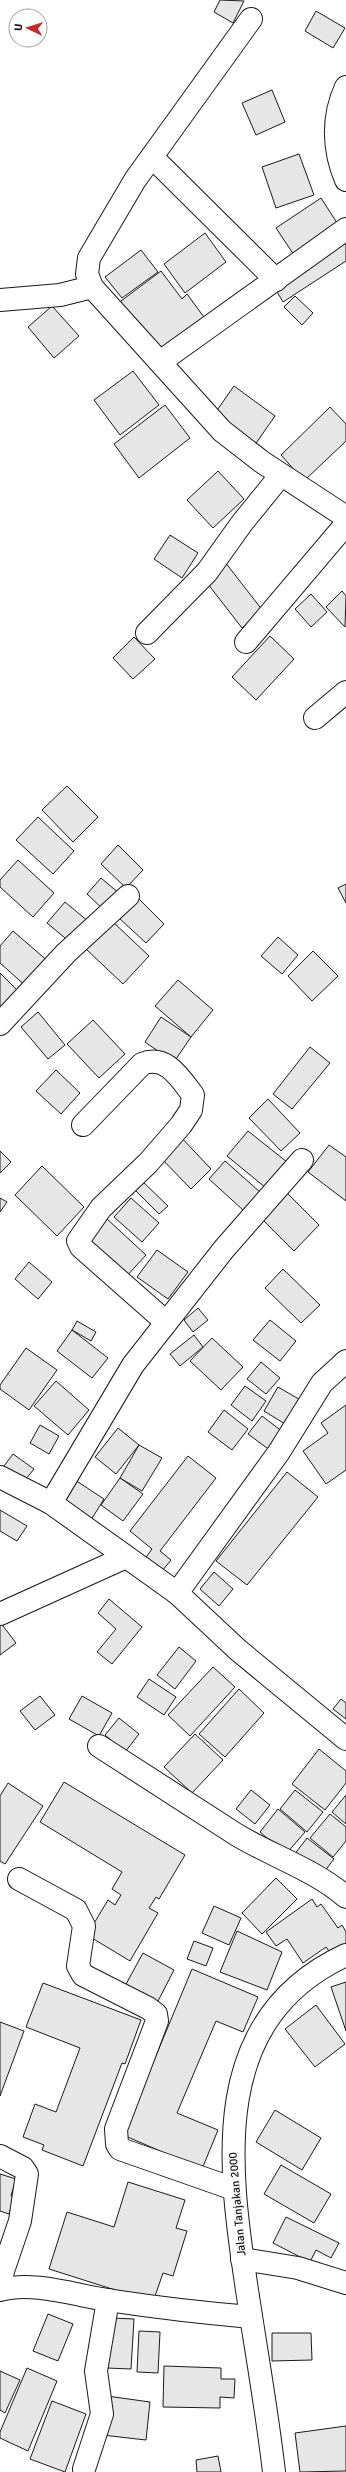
<svg xmlns="http://www.w3.org/2000/svg" width="346" height="2472" font-family="Signika,sans-serif">
<rect width="100%" height="100%" fill="#fff"/>
<g fill="#e6e6e6" stroke="#1a1a1a">
<polygon points="220,0 244,1 233,23 214,12"/>
<polygon points="316,11 345,28 333,48 305,31"/>
<polygon points="272,90 285,122 256,135 242,103"/>
<polygon points="299,154 314,195 276,208 262,167"/>
<polygon points="321,198 341,229 296,258 276,228"/>
<polygon points="205,233 226,262 185,293 164,264"/>
<polygon points="346,237 346,261 283,302 273,285"/>
<polygon points="141,250 158,272 122,298 105,277"/>
<polygon points="161,271 182,299 187,294 209,324 163,359 117,304"/>
<polygon points="295,296 313,313 302,325 284,307"/>
<polygon points="52,306 79,336 54,358 28,327"/>
<polygon points="133,371 159,405 120,435 94,400"/>
<polygon points="234,386 275,416 254,446 213,416"/>
<polygon points="165,405 190,438 139,478 114,444"/>
<polygon points="330,407 346,424 346,441 304,481 281,455"/>
<polygon points="218,471 244,499 213,528 187,500"/>
<polygon points="170,535 198,553 182,578 154,559"/>
<polygon points="225,562 263,611 242,628 204,579"/>
<polygon points="342,591 346,596 345,627 326,607"/>
<polygon points="311,594 327,612 311,627 295,609"/>
<polygon points="270,636 294,659 256,700 232,677"/>
<polygon points="134,637 155,659 133,679 113,658"/>
<polygon points="67,786 98,817 73,842 42,810"/>
<polygon points="38,817 74,851 53,874 16,840"/>
<polygon points="118,845 143,870 126,888 101,864"/>
<polygon points="18,860 54,893 33,917 0,887 0,880"/>
<polygon points="101,878 120,894 105,911 87,894"/>
<polygon points="346,884 346,903 338,888"/>
<polygon points="137,897 164,924 146,943 118,917"/>
<polygon points="65,902 89,922 71,943 47,923"/>
<polygon points="112,921 149,956 123,984 86,949"/>
<polygon points="13,931 50,963 28,988 0,963 0,946"/>
<polygon points="278,937 298,955 282,974 261,956"/>
<polygon points="313,951 338,976 312,1001 288,976"/>
<polygon points="0,973 18,991 0,1008"/>
<polygon points="178,980 213,1010 191,1037 155,1006"/>
<polygon points="38,1012 65,1045 48,1059 21,1027"/>
<polygon points="161,1017 191,1037 174,1062 145,1042"/>
<polygon points="93,1020 125,1054 99,1078 67,1044"/>
<polygon points="310,1047 330,1063 292,1109 273,1094"/>
<polygon points="56,1070 80,1093 61,1114 36,1091"/>
<polygon points="268,1099 300,1133 281,1151 249,1118"/>
<polygon points="248,1131 287,1162 266,1188 227,1156"/>
<polygon points="178,1134 211,1169 191,1189 157,1154"/>
<polygon points="329,1145 346,1157 346,1201 308,1172"/>
<polygon points="0,1151 11,1162 0,1173"/>
<polygon points="225,1161 260,1192 243,1210 209,1179"/>
<polygon points="42,1166 84,1207 57,1236 15,1195"/>
<polygon points="140,1179 168,1206 159,1214 132,1187"/>
<polygon points="287,1193 319,1225 294,1251 262,1219"/>
<polygon points="0,1198 7,1202 0,1212"/>
<polygon points="131,1198 159,1223 142,1242 114,1217"/>
<polygon points="106,1218 146,1255 124,1279 84,1241"/>
<polygon points="157,1250 188,1272 168,1299 137,1277"/>
<polygon points="29,1262 52,1282 38,1299 15,1279"/>
<polygon points="283,1269 320,1305 301,1323 265,1288"/>
<polygon points="198,1308 208,1320 193,1332 184,1320"/>
<polygon points="270,1320 296,1341 280,1361 253,1340"/>
<polygon points="77,1321 96,1332 91,1341 72,1330"/>
<polygon points="72,1330 108,1358 92,1378 57,1351"/>
<polygon points="194,1335 203,1347 180,1366 170,1354"/>
<polygon points="212,1338 243,1367 221,1390 190,1361"/>
<polygon points="26,1348 57,1370 29,1410 0,1389 0,1385"/>
<polygon points="261,1362 280,1378 266,1394 247,1379"/>
<polygon points="56,1381 89,1410 68,1435 34,1406"/>
<polygon points="245,1386 266,1401 252,1421 231,1405"/>
<polygon points="278,1387 304,1402 290,1427 264,1411"/>
<polygon points="346,1405 346,1470 326,1484 303,1451 328,1433 321,1423"/>
<polygon points="224,1410 248,1429 232,1450 208,1432"/>
<polygon points="262,1416 283,1432 271,1451 248,1434"/>
<polygon points="40,1425 59,1436 49,1454 30,1443"/>
<polygon points="118,1428 139,1445 116,1474 95,1457"/>
<polygon points="139,1445 162,1458 142,1491 120,1478"/>
<polygon points="13,1454 34,1469 21,1485 1,1470"/>
<polygon points="188,1456 216,1478 160,1551 171,1560 157,1577 141,1564 152,1549 130,1531"/>
<polygon points="287,1472 318,1497 247,1585 216,1561"/>
<polygon points="120,1478 143,1494 123,1521 101,1505"/>
<polygon points="75,1480 104,1499 91,1520 61,1501"/>
<polygon points="0,1510 27,1526 17,1541 0,1531"/>
<polygon points="214,1572 233,1589 219,1606 200,1589"/>
<polygon points="109,1599 142,1627 112,1664 97,1652 116,1629 98,1613"/>
<polygon points="0,1622 16,1643 0,1655"/>
<polygon points="179,1647 196,1661 175,1689 157,1675"/>
<polygon points="213,1667 235,1687 190,1736 168,1715"/>
<polygon points="149,1679 176,1697 164,1715 137,1697"/>
<polygon points="239,1689 264,1713 225,1757 199,1734"/>
<polygon points="40,1696 55,1715 35,1730 20,1711"/>
<polygon points="82,1696 112,1713 99,1736 69,1719"/>
<polygon points="341,1699 346,1703 346,1719 333,1709"/>
<polygon points="119,1718 139,1734 125,1752 105,1735"/>
<polygon points="195,1734 223,1760 192,1793 164,1767"/>
<polygon points="319,1749 346,1771 346,1783 325,1810 292,1784"/>
<polygon points="64,1782 185,1855 159,1899 156,1897 149,1908 158,1913 130,1961 87,1935 108,1900 115,1905 121,1895 112,1889 122,1872 40,1822"/>
<polygon points="8,1783 43,1806 5,1864 0,1861 0,1796"/>
<polygon points="251,1790 270,1805 255,1824 236,1809"/>
<polygon points="295,1790 323,1812 307,1832 280,1809"/>
<polygon points="346,1795 346,1824 332,1812"/>
<polygon points="278,1809 305,1832 286,1854 260,1832"/>
<polygon points="330,1814 346,1827 346,1841 333,1857 310,1838"/>
<polygon points="307,1838 334,1859 321,1876 294,1855"/>
<polygon points="276,1878 297,1899 262,1934 242,1913"/>
<polygon points="312,1899 317,1907 321,1904 338,1928 342,1925 346,1932 346,1952 335,1960 326,1947 303,1963 287,1939 276,1946 266,1932"/>
<polygon points="214,1906 241,1918 229,1945 202,1933"/>
<polygon points="237,1931 282,1952 267,1990 220,1972"/>
<polygon points="194,1941 213,1948 206,1966 187,1959"/>
<polygon points="143,1953 174,1970 157,2003 125,1986"/>
<polygon points="192,1969 258,1997 243,2032 216,2021 177,2113 218,2130 202,2169 123,2135"/>
<polygon points="346,1982 346,2031 331,1987"/>
<polygon points="43,1983 141,2020 125,2064 122,2063 83,2166 42,2150 44,2145 23,2137 35,2104 56,2112 80,2048 26,2027"/>
<polygon points="316,2005 345,2044 315,2067 285,2029"/>
<polygon points="0,2022 24,2031 0,2096"/>
<polygon points="275,2110 321,2138 302,2170 256,2142"/>
<polygon points="281,2165 331,2194 314,2223 264,2194"/>
<polygon points="0,2174 16,2179 11,2196 14,2197 9,2214 0,2211"/>
<polygon points="128,2182 185,2200 176,2228 187,2231 173,2276 163,2273 153,2302 49,2269 67,2212 114,2227"/>
<polygon points="286,2217 339,2243 331,2258 316,2250 310,2262 273,2243"/>
<polygon points="48,2314 73,2324 58,2361 33,2351"/>
<polygon points="111,2318 134,2319 131,2369 107,2368"/>
<polygon points="139,2331 160,2332 158,2373 137,2372"/>
<polygon points="272,2333 311,2333 312,2360 272,2361"/>
<polygon points="164,2366 221,2368 221,2379 235,2379 234,2398 220,2397 220,2408 163,2407"/>
<polygon points="27,2368 57,2381 28,2451 0,2438 0,2432"/>
<polygon points="0,2371 20,2380 5,2413 0,2410"/>
<polygon points="107,2396 150,2402 146,2440 102,2435"/>
<polygon points="52,2401 86,2414 65,2472 30,2459"/>
<polygon points="346,2426 346,2471 300,2472 295,2433"/>
<polygon points="218,2456 221,2472 197,2472 196,2460"/>
</g>
<g fill="none" stroke-linecap="round" stroke-linejoin="round">
<defs>
<g id="minor">
<polyline points="251,19 135,180 89,258 87,274 92,287 222,431 262,462 346,517"/>
<path d="M346 87C332 117 333 150 346 180"/>
<polyline points="152,157 276,280"/>
<polyline points="0,300 60,295 92,287"/>
<polyline points="160,362 346,229"/>
<polyline points="147,633 207,572 242,523 281,475"/>
<polyline points="246,642 346,524"/>
<polyline points="315,718 346,692"/>
<polyline points="0,1024 66,953 128,896"/>
<path d="M83 1125 142 1064C166 1054 180 1078 193 1095L191 1110 181 1125 148 1163 101 1208 78 1241 81 1247 166 1322"/>
<polyline points="0,1477 51,1503 177,1593 238,1650 346,1739"/>
<polyline points="51,1503 133,1365 224,1249 302,1160"/>
<polyline points="177,1593 279,1452 322,1383 346,1361"/>
<polyline points="0,1614 126,1557"/>
<path d="M99 1746 237 1835C272 1856 315 1870 346 1897"/>
<polyline points="19,1879 76,1910 84,1926 78,1966 83,1975 148,2008 156,2014 157,2021 116,2129 117,2144 120,2149 234,2189"/>
<polyline points="0,2156 23,2168 27,2174 20,2221 3,2271 0,2286"/>
<polyline points="242,2259 298,2268 346,2283"/>
<path d="M0 2290C33 2280 81 2297 114 2301 160 2308 205 2313 251 2317"/>
<polyline points="84,2469 102,2414 96,2371 108,2300"/>
</g>
<path id="tertiary" d="M274 2472C267 2411 256 2350 247 2290 228 2164 208 2019 346 1955"/>
</defs>
<use href="#minor" stroke="#1a1a1a" stroke-width="24"/>
<use href="#tertiary" stroke="#1a1a1a" stroke-width="24"/>
<use href="#minor" stroke="#fff" stroke-width="22"/>
<use href="#tertiary" stroke="#fff" stroke-width="22"/>
</g>
<g text-anchor="middle" stroke-width="3" stroke-linejoin="round" paint-order="stroke">
<g font-size="12" fill="#1a1a1a" stroke="#fff">
<text transform="translate(237 2204) rotate(-95)" y="4">Jalan Tanjakan 2000</text>
</g>
</g>
<g transform="translate(28 28) rotate(274)"><circle r="19" fill="#ffffff" stroke="#a3a3a3"/>
<path d="M0-3L7 15L0 10L-7 15Z" fill="#c62828"/>
<text y="-6" font-size="11" font-weight="bold" text-anchor="middle" fill="#1a1a1a">U</text>
</g>
</svg>
